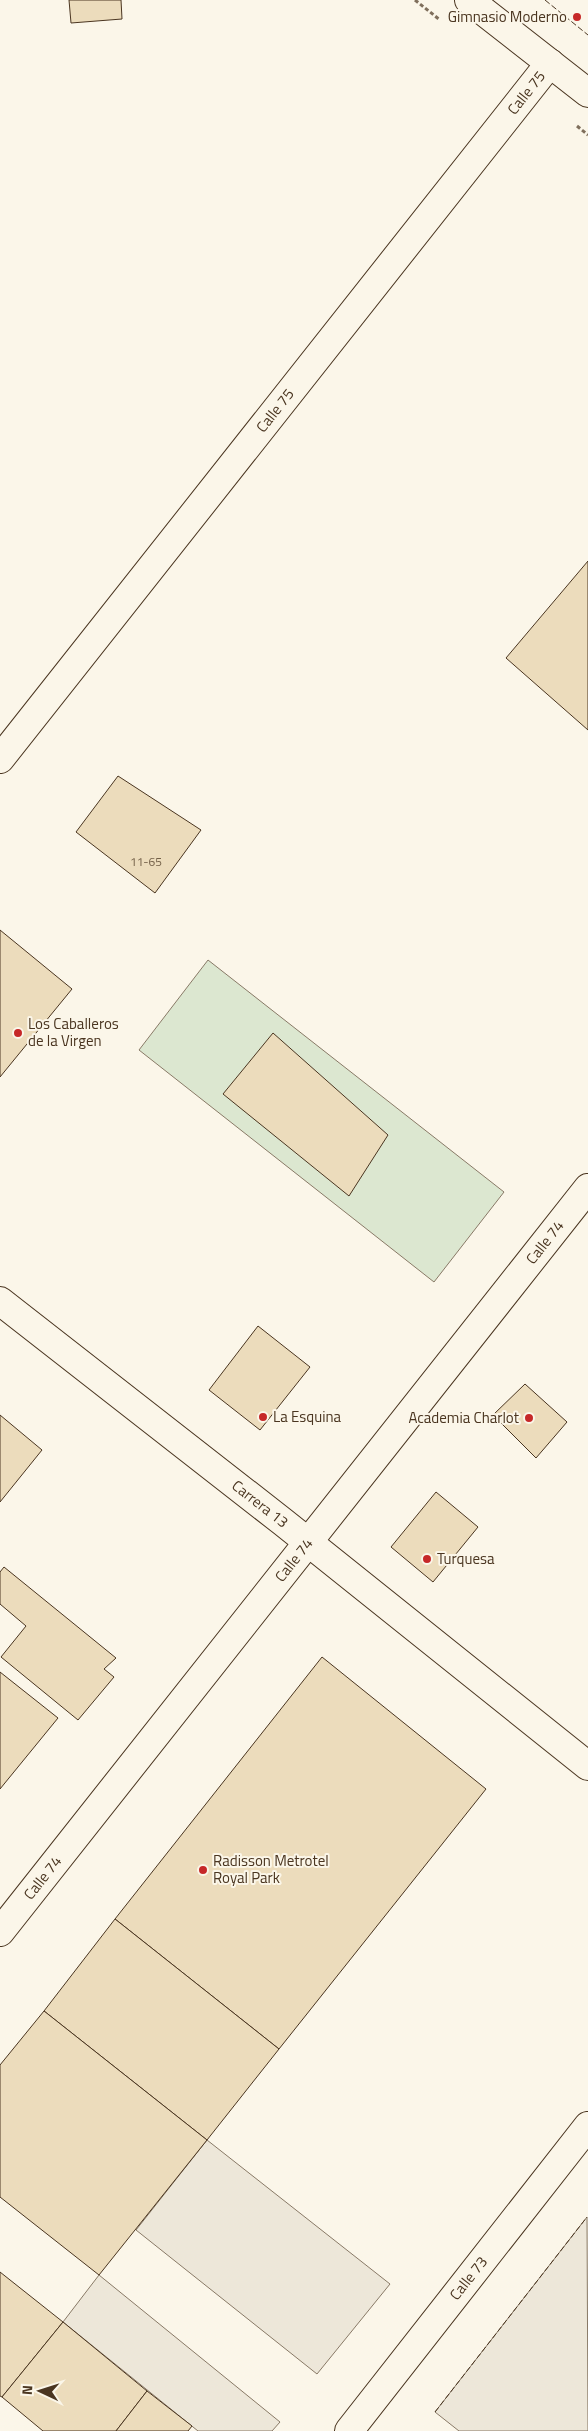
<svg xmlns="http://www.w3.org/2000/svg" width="588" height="2431" font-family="'Titillium Web',sans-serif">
<rect width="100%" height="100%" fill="#fbf6e9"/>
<polygon fill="#dce7d0" stroke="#887966" points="208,960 504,1192 434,1282 139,1050"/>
<g fill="#ede7d9" stroke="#887966">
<polygon points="207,2140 390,2284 317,2374 136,2230"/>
<polygon points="587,2217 588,2431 459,2431 435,2412"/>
<polygon points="99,2275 280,2422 272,2431 198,2431 63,2322"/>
</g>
<g fill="#ecdcbc" stroke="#4a3520">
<polygon points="69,0 121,0 122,19 71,23"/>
<polygon points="588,561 588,730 506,658"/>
<polygon points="118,776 201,830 155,893 76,832"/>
<polygon points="0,930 72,989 0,1077"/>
<polygon points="273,1033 388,1135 349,1196 223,1094"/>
<polygon points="258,1326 310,1367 260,1430 209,1390"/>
<polygon points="525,1384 567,1422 536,1458 493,1415"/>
<polygon points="0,1415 42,1450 0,1502"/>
<polygon points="436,1492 478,1527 433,1582 391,1547"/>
<polygon points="4,1567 116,1658 104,1669 114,1677 78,1720 1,1657 26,1626 0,1604 0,1572"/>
<polygon points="322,1657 486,1789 279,2049 115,1919"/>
<polygon points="0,1672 58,1718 0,1789"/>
<polygon points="115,1919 279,2049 207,2140 44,2011"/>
<polygon points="44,2011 207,2140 99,2275 0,2197 0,2065"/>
<polygon points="0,2272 63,2322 2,2397 0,2396"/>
<polygon points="63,2322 147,2391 116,2431 43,2431 2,2397"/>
<polygon points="147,2391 192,2426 188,2431 116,2431"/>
</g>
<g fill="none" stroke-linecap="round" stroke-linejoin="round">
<defs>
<g id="minor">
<path id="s1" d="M0 759 550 63"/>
<path id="s2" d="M0 1301 283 1522 588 1766"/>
</g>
<g id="tertiary">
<path id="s3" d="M0 1932 588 1188"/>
<path id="s4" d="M349 2431 588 2126"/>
</g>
<polyline id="secondary" points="469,0 588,93"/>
</defs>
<use href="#minor" stroke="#4a3520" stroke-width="30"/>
<use href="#tertiary" stroke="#4a3520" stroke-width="30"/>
<use href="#secondary" stroke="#4a3520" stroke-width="30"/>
<g stroke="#7f6f5c" stroke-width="3" stroke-dasharray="4 2.5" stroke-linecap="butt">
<polyline points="415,0 440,20"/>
<polyline points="577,126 588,135"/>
</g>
<use href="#minor" stroke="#fbf6e9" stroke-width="28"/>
<use href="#tertiary" stroke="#fbf6e9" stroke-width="28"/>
<use href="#secondary" stroke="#fbf6e9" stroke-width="28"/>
<g stroke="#4a3520" stroke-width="1" stroke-dasharray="6 2.5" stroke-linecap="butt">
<polyline points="545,0 588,35"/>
<polyline points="435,2412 587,2217"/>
</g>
</g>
<g fill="#c62828" stroke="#fbf6e9" stroke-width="2">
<circle cx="577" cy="17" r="5"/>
<circle cx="18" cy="1033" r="5"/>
<circle cx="263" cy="1417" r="5"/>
<circle cx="529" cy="1418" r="5"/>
<circle cx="427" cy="1559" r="5"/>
<circle cx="203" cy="1870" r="5"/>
</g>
<g text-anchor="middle" stroke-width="4" stroke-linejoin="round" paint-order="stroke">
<g font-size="12" fill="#725f47">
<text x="146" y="866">11-65</text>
</g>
<g font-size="15" fill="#4a3520" stroke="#fbf6e9" text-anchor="start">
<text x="567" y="22" text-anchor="end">Gimnasio Moderno</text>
<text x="28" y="1029">Los Caballeros<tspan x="28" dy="17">de la Virgen</tspan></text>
<text x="273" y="1422">La Esquina</text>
<text x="519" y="1423" text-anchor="end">Academia Charlot</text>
<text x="437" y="1564">Turquesa</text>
<text x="213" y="1866">Radisson Metrotel<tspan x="213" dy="17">Royal Park</tspan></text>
</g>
<g font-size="15" fill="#4a3520" stroke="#fbf6e9">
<text dy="5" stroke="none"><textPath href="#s1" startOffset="849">Calle 75</textPath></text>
<text dy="5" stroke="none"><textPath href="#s1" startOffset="444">Calle 75</textPath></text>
<text dy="5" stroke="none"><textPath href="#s3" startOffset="879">Calle 74</textPath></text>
<text dy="5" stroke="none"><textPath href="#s2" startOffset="330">Carrera 13</textPath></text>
<text dy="5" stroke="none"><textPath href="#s3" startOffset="474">Calle 74</textPath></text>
<text dy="5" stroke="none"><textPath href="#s3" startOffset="69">Calle 74</textPath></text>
<text dy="5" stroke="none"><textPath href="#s4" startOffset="194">Calle 73</textPath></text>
</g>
</g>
<g transform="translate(40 2391) rotate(274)" stroke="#fbf6e9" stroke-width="4" paint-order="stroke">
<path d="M0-4L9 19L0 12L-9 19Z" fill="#4a3520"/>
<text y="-8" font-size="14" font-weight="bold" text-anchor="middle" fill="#4a3520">N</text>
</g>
</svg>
